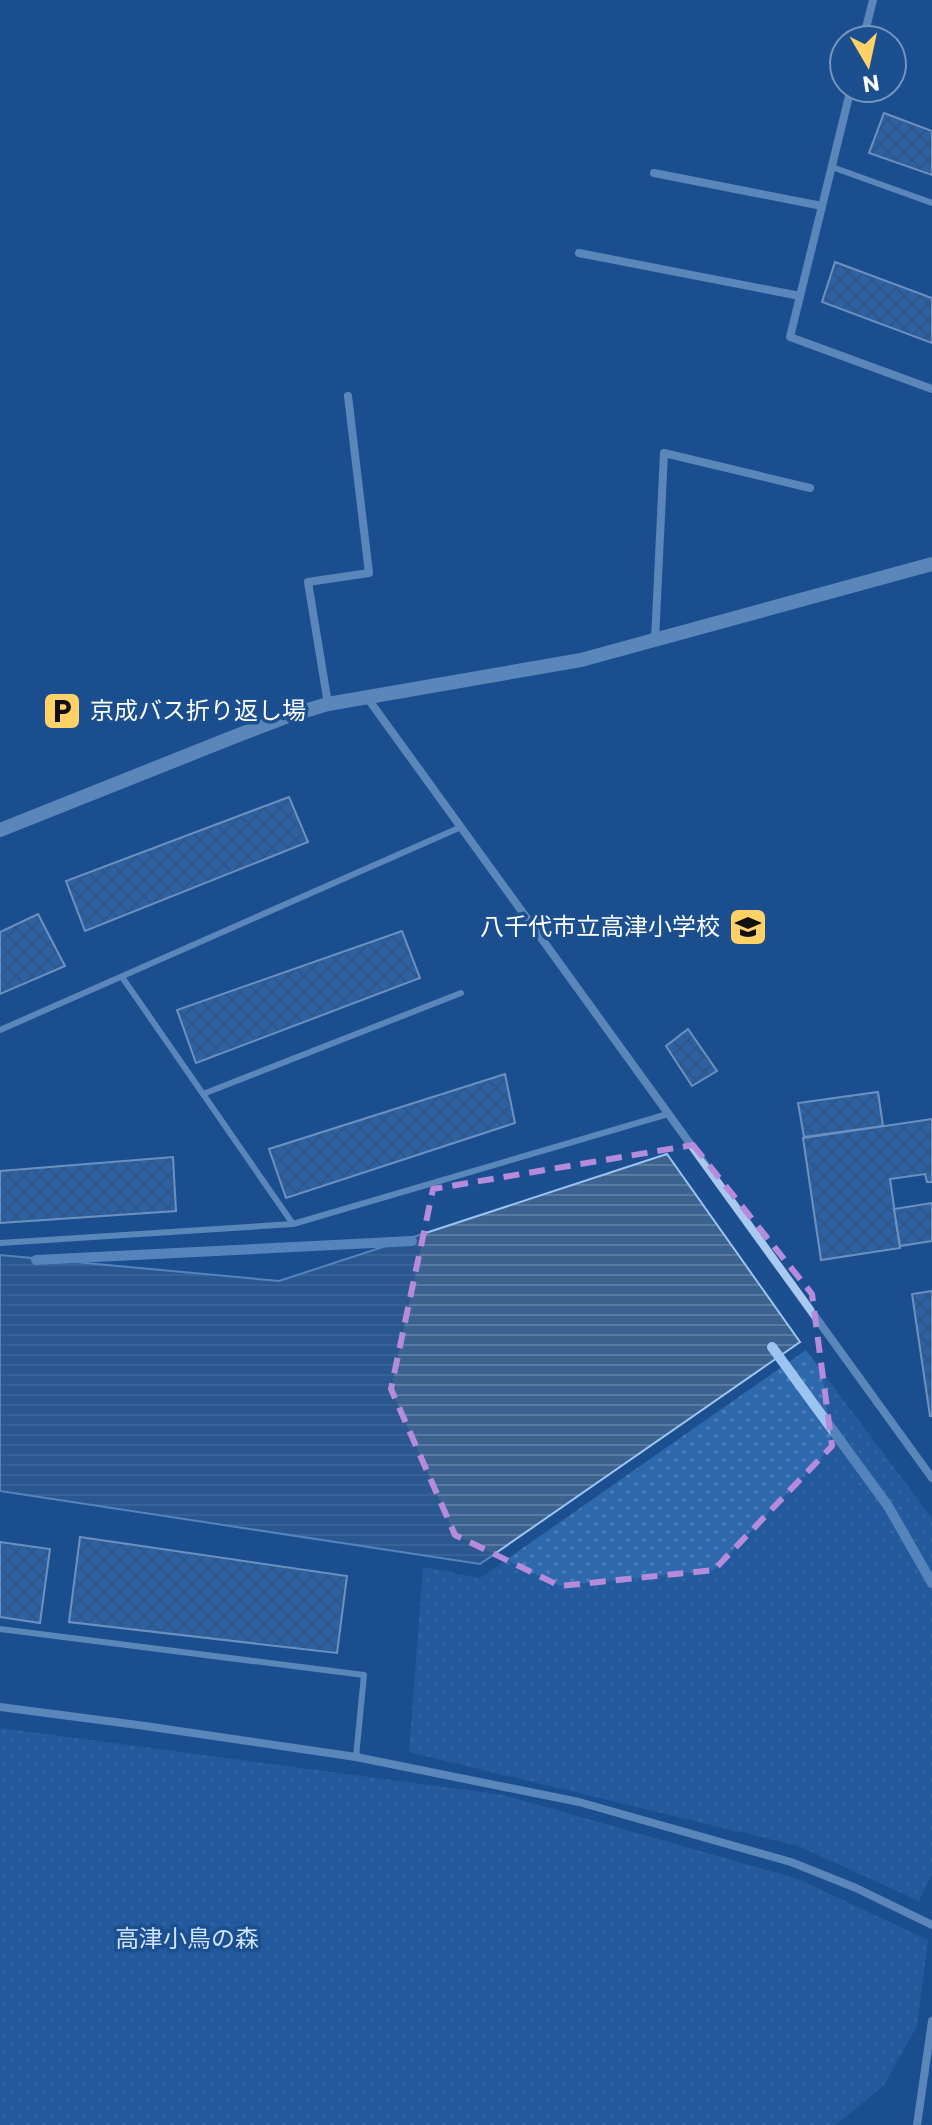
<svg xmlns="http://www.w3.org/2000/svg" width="932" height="2125" font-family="Commissioner,'Noto Sans JP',sans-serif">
<defs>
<pattern id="park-dots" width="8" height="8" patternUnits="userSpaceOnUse" patternTransform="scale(2)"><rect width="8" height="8" fill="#2e69ad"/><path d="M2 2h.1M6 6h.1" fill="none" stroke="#4d80b9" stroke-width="1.8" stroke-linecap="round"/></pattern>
<pattern id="water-rules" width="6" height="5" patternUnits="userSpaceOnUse" patternTransform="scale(2)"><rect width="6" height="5" fill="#3c6290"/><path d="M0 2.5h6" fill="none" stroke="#597aa1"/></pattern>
<pattern id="building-cross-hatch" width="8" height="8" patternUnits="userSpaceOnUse" patternTransform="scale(2)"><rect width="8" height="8" fill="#4478b7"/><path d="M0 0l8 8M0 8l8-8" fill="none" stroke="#486282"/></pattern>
</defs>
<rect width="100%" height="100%" fill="#1b4f8f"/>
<g fill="url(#park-dots)">
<polygon points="806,1350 932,1518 932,1874 919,1901 798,1846 409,1752 423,1567 480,1578"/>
<polygon points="0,1728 504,1795 798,1879 928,1940 917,2026 884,2085 836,2125 0,2125"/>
</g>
<polygon fill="url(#water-rules)" stroke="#9cc4f0" stroke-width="2" points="667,1154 800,1342 480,1564 0,1491 0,1255 279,1281"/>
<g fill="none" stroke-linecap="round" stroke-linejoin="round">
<g stroke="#9cc4f0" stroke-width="10">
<polyline points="36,1260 412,1241"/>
<polyline points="772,1347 888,1506 932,1583"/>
</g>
</g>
<g fill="url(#building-cross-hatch)" stroke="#cfe3fa" stroke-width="2">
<polygon points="884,113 932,131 932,175 869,153"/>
<polygon points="835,262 932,298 932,343 822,302"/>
<polygon points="289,797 308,842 85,931 66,881"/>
<polygon points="38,914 65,966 0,994 0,932"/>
<polygon points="402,931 420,978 196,1063 177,1010"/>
<polygon points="688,1029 717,1071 692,1086 666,1046"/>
<polygon points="505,1074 515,1123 286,1198 269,1149"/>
<polygon points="878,1092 883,1126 804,1137 798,1103"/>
<polygon points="932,1119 932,1182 927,1182 925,1174 890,1179 900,1248 821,1260 803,1138"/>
<polygon points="173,1157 176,1211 0,1223 0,1171"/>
<polygon points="932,1203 932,1241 900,1246 894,1209"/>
<polygon points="932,1291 932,1416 930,1416 912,1294"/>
<polygon points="80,1537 347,1576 337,1653 69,1622"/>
<polygon points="0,1542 50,1549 40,1623 0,1617"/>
</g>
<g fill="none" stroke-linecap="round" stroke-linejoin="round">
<g stroke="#a9c9ee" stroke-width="6">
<polyline points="832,167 932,203"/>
<polyline points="122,977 293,1224"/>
<polyline points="0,1030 461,827"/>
<polyline points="203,1094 461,993"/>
<polyline points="0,1243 293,1224 668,1114"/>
<polyline points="0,1629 364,1675 356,1757"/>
</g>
<g stroke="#a9c9ee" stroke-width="8">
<polyline points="863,40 873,0"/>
<polyline points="851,88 790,337 932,389"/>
<polyline points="654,173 822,206"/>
<polyline points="579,253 800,296"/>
<polyline points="655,640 664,453 810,488"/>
<polyline points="366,696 932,1478"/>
<polyline points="328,704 308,582 369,573 348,396"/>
<polyline points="0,1707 138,1725 356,1757 579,1802 791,1862 856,1888 932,1925"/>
<polyline points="917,2125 932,2021"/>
</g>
<polyline stroke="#a9c9ee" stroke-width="14" points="0,830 236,736 291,715 328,704 581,660 932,564"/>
</g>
<path d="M0 0H932V2125H0ZM693 1145 812 1294 832 1446 714 1570 560 1586 455 1535 391 1389 433 1189Z" fill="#1b4f8f" fill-opacity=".55" fill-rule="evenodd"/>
<path fill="none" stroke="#b68bdc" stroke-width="6" stroke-dasharray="16 10" stroke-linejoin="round" d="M693 1145 812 1294 832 1446 714 1570 560 1586 455 1535 391 1389 433 1189Z"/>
<defs>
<symbol id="parking-square" viewBox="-11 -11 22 22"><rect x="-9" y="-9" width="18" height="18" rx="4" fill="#ffd166" stroke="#1b4f8f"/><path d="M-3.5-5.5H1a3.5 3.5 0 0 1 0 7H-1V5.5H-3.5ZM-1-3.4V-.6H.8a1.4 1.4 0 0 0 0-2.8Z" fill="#111"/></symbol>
<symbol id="school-square" viewBox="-11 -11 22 22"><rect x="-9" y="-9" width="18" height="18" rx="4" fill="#ffd166" stroke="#1b4f8f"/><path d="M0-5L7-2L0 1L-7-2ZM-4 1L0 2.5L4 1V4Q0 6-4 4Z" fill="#111"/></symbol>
</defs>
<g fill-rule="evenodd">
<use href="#parking-square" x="40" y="689" width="44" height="44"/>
<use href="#school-square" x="726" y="905" width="44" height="44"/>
</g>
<g text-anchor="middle" stroke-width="7" stroke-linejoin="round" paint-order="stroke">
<g font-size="24" fill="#fff" stroke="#1b4f8f" text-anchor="start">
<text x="90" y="719">京成バス折り返し場</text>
<text x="720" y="935" text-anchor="end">八千代市立高津小学校</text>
</g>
<g font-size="24" fill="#cfe3fa" stroke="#1b4f8f">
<text x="187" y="1947">高津小鳥の森</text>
</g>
</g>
<g transform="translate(868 64) rotate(171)"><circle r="38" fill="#1b4f8f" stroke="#7695bc" stroke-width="2"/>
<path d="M0-6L14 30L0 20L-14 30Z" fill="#ffd166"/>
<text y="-12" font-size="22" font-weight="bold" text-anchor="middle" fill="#ffffff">N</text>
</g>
</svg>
